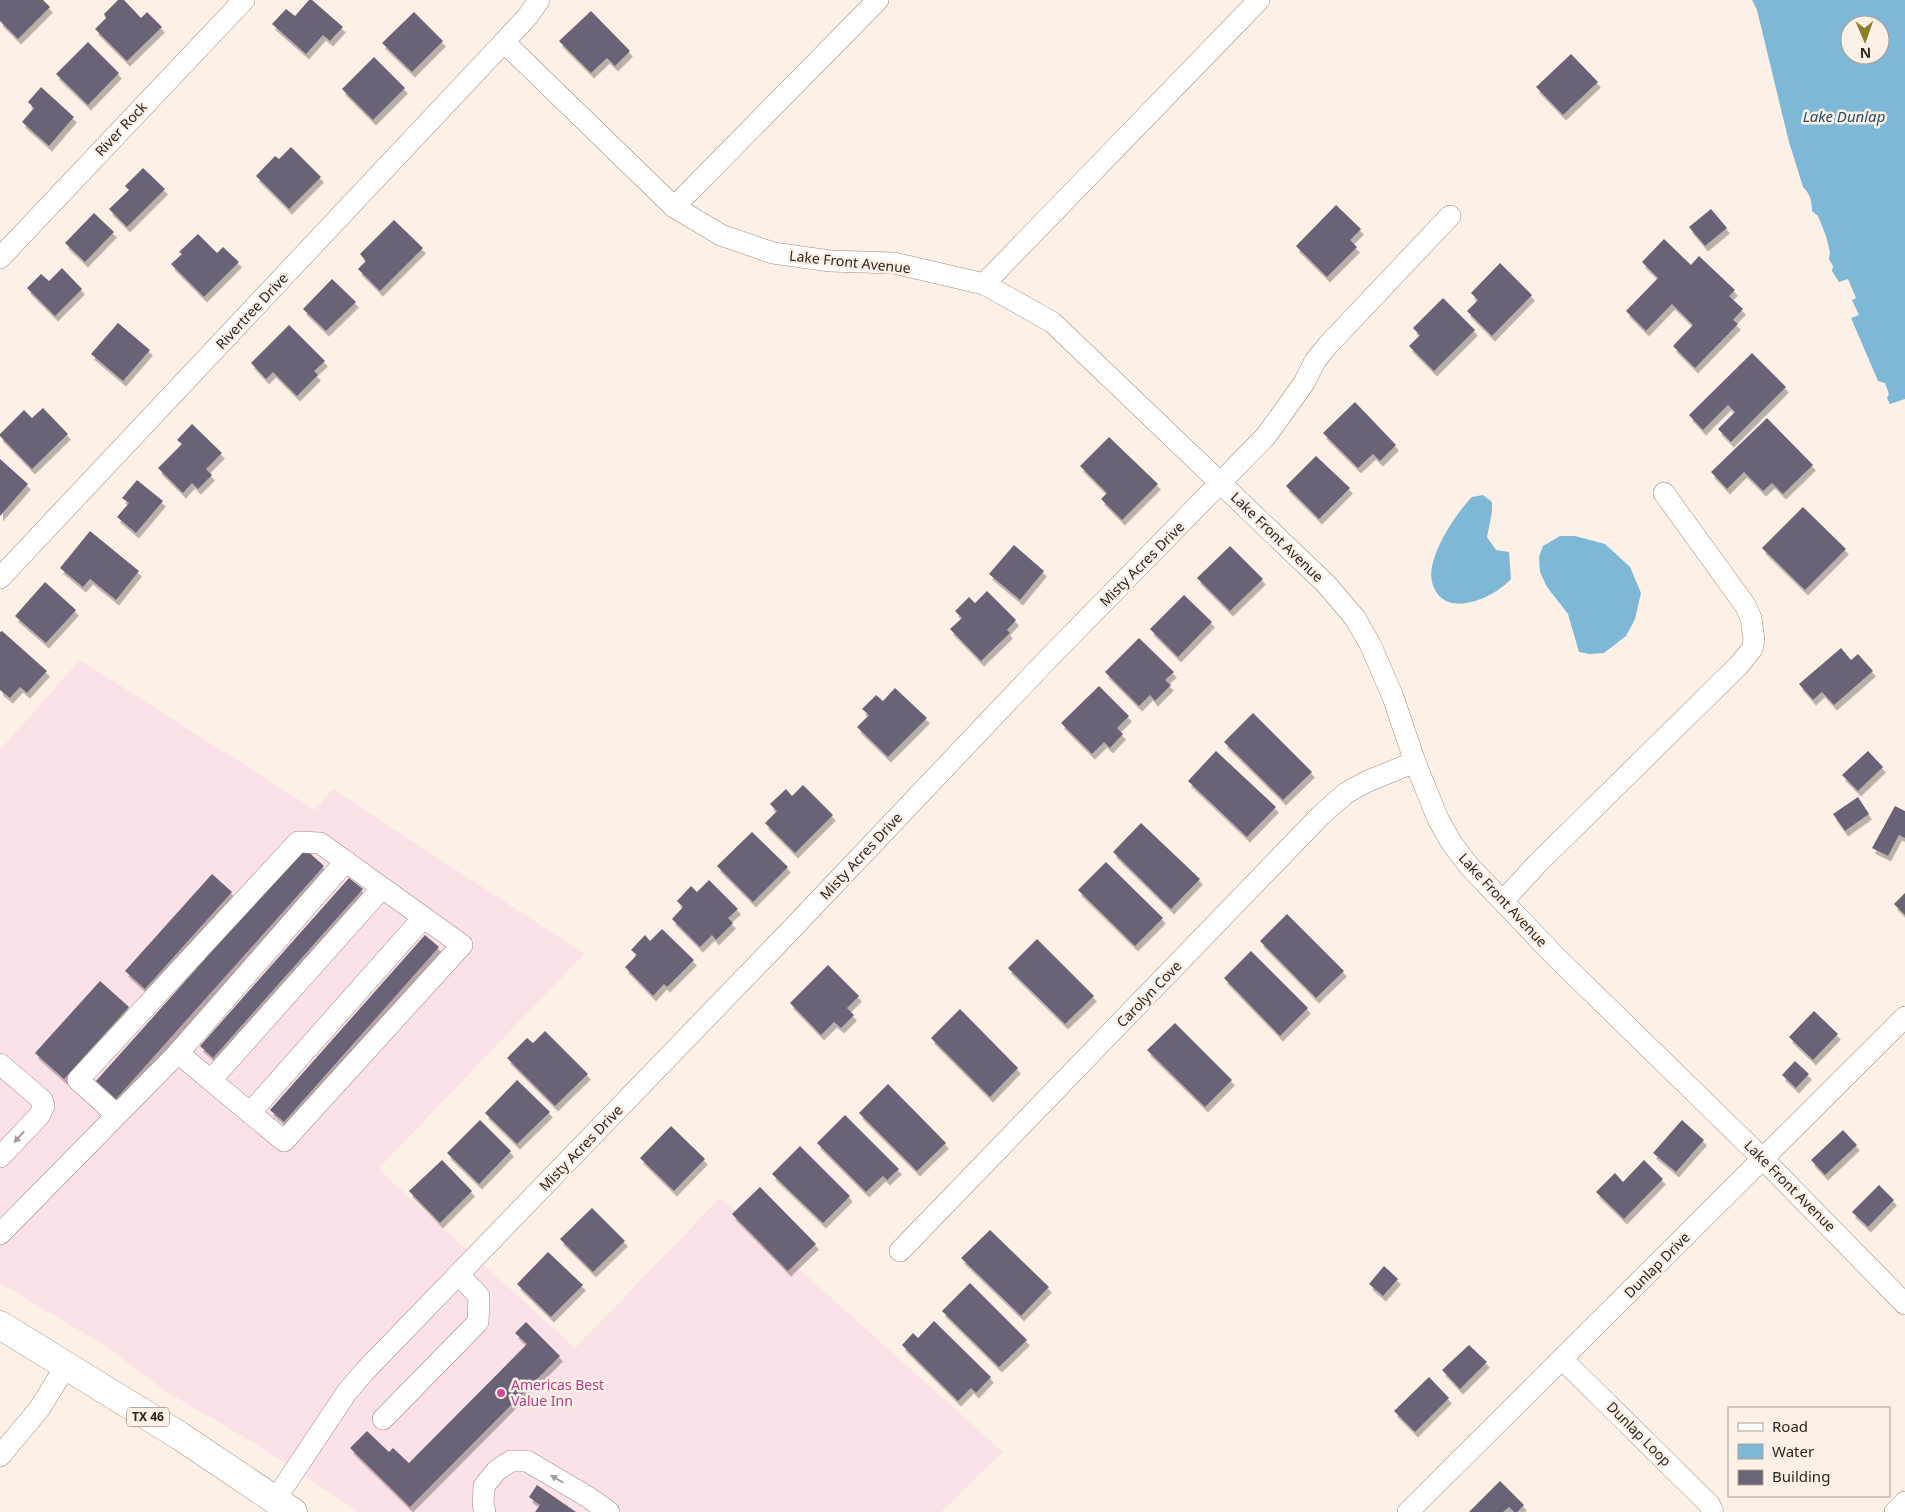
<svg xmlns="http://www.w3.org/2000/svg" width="1905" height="1512" font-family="'Noto Sans',sans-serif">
<defs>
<filter id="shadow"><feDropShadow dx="3" dy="5.5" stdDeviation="0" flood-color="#0004"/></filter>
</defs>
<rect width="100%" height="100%" fill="#fcf0e7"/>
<polygon fill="#fbe1e8" points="80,660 315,810 333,789 584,954 378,1169 575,1348 720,1198 1003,1452 941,1512 359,1512 254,1443 165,1391 109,1348 0,1283 0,750"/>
<g fill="#7db8d7" fill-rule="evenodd">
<path d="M1752 0H1905V399L1890 404 1887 398 1889 394 1885 383 1878 381 1851 318 1859 315 1852 300 1856 298 1848 279 1839 282 1832 271 1833 266 1829 259 1830 252 1826 236 1818 216 1812 211C1812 201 1810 194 1803 187L1789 142 1757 10ZM1850 25H1880V55H1850Z"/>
<path d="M1483 495 1492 502V512L1487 537 1496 550 1509 552 1511 579C1493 599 1442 621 1432 582 1426 558 1456 513 1472 497Z"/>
<polygon points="1560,536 1575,536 1605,544 1630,567 1641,593 1635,619 1626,636 1604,653 1589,654 1579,652 1568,614 1547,587 1540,572 1539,557 1543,546"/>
</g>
<g fill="#6a6477" filter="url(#shadow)">
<polygon points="0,0 43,0 50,7 18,39 0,21"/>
<polygon points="118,0 124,0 141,18 147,12 162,27 127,61 95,29 106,18 104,14"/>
<polygon points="309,0 312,0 343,27 330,41 323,35 306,54 272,24 286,9 295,16"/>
<polygon points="591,11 630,51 615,66 607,58 591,73 559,41"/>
<polygon points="414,12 443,41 412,72 382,43"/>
<polygon points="88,42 119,73 88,105 56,74"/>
<polygon points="1571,54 1598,82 1563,115 1536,87"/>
<polygon points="374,57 405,88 373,120 342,89"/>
<polygon points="41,87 74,117 49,146 22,122 34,108 28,102"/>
<polygon points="291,147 321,177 289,209 256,176 275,156 279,159"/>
<polygon points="143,168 165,189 127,227 109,209 129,190 125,186"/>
<polygon points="1336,205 1361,229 1350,240 1357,247 1327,277 1296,246"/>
<polygon points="1711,209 1727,228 1705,246 1689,227"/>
<polygon points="94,213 114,232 85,262 65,243"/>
<polygon points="394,220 423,248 380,291 358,269 366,261 360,254"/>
<polygon points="198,234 217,253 223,247 239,262 204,297 171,264 182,254 179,252"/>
<polygon points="1664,239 1691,265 1699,256 1735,290 1729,296 1743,309 1733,320 1738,324 1695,368 1673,346 1693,325 1672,304 1646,331 1626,311 1658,278 1642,262"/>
<polygon points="1500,263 1532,295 1492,336 1467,311 1478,300 1471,293"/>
<polygon points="62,268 82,289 55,316 27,288 41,274 49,281"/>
<polygon points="332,279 356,302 326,331 303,309"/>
<polygon points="1443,298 1475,330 1434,371 1409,346 1420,335 1413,328"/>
<polygon points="118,323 150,350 123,381 91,354"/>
<polygon points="289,325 325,361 314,371 318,375 297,396 273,372 266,379 251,363"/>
<polygon points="1752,353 1786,387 1731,442 1718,429 1735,412 1728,405 1703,430 1689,415"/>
<polygon points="1355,402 1396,445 1380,461 1373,454 1358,468 1323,433"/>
<polygon points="43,408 68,434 32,469 0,436 0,434 24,410 32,418"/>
<polygon points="1767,418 1813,465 1783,494 1772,483 1763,491 1744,472 1727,489 1711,472"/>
<polygon points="192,424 222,453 206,469 212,475 198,489 192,483 183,493 158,468 182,444 177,440"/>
<polygon points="1109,437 1158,484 1122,520 1101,499 1107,493 1080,466"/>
<polygon points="1316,456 1350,488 1319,519 1286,486"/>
<polygon points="0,459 28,484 0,516"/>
<polygon points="137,480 163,501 136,533 117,517 129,503 122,498"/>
<polygon points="1803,507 1846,549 1805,590 1762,548"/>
<polygon points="90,531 139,571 116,600 90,579 83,587 60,568"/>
<polygon points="1014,545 1044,571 1020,600 989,574"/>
<polygon points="1230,546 1263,579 1230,611 1197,578"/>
<polygon points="45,582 76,610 46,643 15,616"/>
<polygon points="987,591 1016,620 1007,630 1010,633 981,661 950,629 962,618 955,611 969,597 975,603"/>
<polygon points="1184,595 1212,622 1178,657 1150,629"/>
<polygon points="2,631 47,671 27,693 20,687 10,698 0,690 0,632"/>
<polygon points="1139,638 1174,672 1165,680 1171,685 1155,701 1150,695 1139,706 1105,672"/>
<polygon points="1841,648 1851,660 1858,654 1873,671 1834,705 1822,692 1813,700 1799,684"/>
<polygon points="1099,686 1129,716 1117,728 1123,734 1110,748 1104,742 1092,754 1061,723"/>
<polygon points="895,688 927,718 888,757 857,727 869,715 862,709 876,695 883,701"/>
<polygon points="1253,713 1312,772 1283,800 1224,742"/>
<polygon points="1216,751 1276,807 1247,837 1188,781"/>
<polygon points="1868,751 1883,767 1858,791 1842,775"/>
<polygon points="803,785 833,815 795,853 765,823 777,811 770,804 786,789 792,796"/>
<polygon points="1858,797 1869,814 1845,831 1833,814"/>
<polygon points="1895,806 1905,811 1905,838 1899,835 1888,856 1872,848"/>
<polygon points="1141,823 1200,879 1171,909 1113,852"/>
<polygon points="752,832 788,867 753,902 717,866"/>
<polygon points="304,848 324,866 116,1099 96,1081"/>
<polygon points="1106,862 1163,918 1135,946 1078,890"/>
<polygon points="212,874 232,892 145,989 125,971"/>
<polygon points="349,878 363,889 213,1058 200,1046"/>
<polygon points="709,880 738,909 728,918 733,923 716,940 712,935 700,947 672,919 683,907 677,901 691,886 697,892"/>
<polygon points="1905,893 1905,915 1894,904"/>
<polygon points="1287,914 1344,971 1316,998 1260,941"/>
<polygon points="662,929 694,960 667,987 664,984 653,996 625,967 637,955 631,950 645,935 650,941"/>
<polygon points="425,935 439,947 284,1122 270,1110"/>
<polygon points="1037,939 1094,996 1065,1024 1008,968"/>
<polygon points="1251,951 1308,1008 1280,1036 1224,978"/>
<polygon points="828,965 859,996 847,1008 854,1015 841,1028 834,1022 821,1035 790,1003"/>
<polygon points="100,981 129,1007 64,1079 35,1053"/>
<polygon points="960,1009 1018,1068 990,1097 931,1038"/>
<polygon points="1814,1011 1838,1034 1813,1060 1789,1037"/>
<polygon points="1175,1023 1232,1080 1205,1107 1147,1050"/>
<polygon points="545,1031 588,1074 555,1106 507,1058 527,1038 533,1043"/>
<polygon points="1795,1061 1809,1074 1796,1088 1782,1075"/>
<polygon points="517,1080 550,1112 517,1144 485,1113"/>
<polygon points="888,1084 946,1143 917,1171 859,1113"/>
<polygon points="845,1115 899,1169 887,1180 883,1176 866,1192 817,1143"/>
<polygon points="480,1120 511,1151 479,1184 447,1153"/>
<polygon points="1682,1120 1704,1140 1676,1172 1653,1153"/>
<polygon points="671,1126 705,1159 674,1191 640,1158"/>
<polygon points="1843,1130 1857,1145 1825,1175 1811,1160"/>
<polygon points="800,1146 850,1196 823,1223 772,1174"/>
<polygon points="442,1160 472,1191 440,1223 409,1191"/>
<polygon points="1644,1160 1663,1179 1624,1219 1596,1192 1615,1173 1623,1182"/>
<polygon points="1879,1185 1894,1200 1868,1227 1852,1212"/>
<polygon points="760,1187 816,1244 788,1271 732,1214"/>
<polygon points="592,1208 625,1241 593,1272 560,1239"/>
<polygon points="990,1230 1049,1287 1021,1316 961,1258"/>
<polygon points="548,1252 583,1285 551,1317 517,1284"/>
<polygon points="1384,1266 1398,1279 1383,1296 1369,1284"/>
<polygon points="970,1283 1027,1340 999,1367 942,1311"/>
<polygon points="934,1321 991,1377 976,1393 971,1388 958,1401 902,1345 913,1333 918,1338"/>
<polygon points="526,1322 560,1356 410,1507 350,1448 367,1431 389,1452 393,1448 409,1463 527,1344 515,1333"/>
<polygon points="1469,1345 1487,1362 1460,1389 1442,1370"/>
<polygon points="1429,1377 1449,1398 1415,1432 1394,1411"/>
<polygon points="1500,1481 1524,1505 1517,1512 1514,1512 1509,1507 1503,1512 1469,1512"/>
<polygon points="537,1485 576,1512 535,1512 540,1505 529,1497"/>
</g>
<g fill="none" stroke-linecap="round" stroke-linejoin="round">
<defs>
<g id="minor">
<polyline points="539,0 528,16 504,42 674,207 721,235 773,253 830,261 894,263 984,284 1052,322 1326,584 1355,618 1371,646 1393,697 1415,762 1438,819 1451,842 1469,866 1555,956 1763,1159 1905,1304"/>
<polyline points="674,207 878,0"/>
<polyline points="0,258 244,0"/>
<polyline points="984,284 1259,0"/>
<polyline points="0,578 504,42"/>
<polyline points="1504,900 1537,864 1739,665 1752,649 1754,640 1751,618 1745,605 1664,493"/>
<polyline points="178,1053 346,861"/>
<polyline points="0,1064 42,1100 44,1106 39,1116 0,1157"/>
<polyline points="211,1080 382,888"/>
<polyline points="250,1113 423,918"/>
<polyline points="0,1234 178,1053 284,1141 462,945 320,843 298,842 78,1080 117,1115"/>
<polyline points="900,1251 1321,815 1346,793 1368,781 1415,762"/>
<polyline points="1562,1359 1709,1504 1713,1512"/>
<polyline points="383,1419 478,1322 479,1296 459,1275"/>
<polyline points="0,1456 40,1408 65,1367"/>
<polyline points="275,1500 347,1392 364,1372 787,934 1046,661 1266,436 1304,383 1315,361 1328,345 1450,216"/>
<polyline points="485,1512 483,1504 484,1486 497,1470 511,1461 527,1461 588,1497 609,1512"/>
<polyline points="1408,1512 1905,1017"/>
<polyline points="1895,1512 1905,1502"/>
</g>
<polyline id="major" points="0,1325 180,1436 293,1512"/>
</defs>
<use href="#minor" stroke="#9c8b7c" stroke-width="22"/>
<use href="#major" stroke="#9c8b7c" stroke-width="29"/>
<use href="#minor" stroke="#fff" stroke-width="21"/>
<use href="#major" stroke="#fff" stroke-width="28"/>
</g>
<defs><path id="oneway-solid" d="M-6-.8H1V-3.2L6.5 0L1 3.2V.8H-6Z" transform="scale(1.25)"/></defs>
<g fill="#a09d9b">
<use href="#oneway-solid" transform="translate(19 1137) rotate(133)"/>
<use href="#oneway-solid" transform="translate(557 1479) rotate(-150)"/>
</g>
<circle fill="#d1479c" stroke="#fcf0e7" stroke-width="2" cx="501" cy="1393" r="5"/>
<g text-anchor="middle" stroke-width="5" stroke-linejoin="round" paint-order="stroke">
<rect fill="#fcf0e7" stroke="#6b635c" stroke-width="1" x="127" y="1407.5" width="42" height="19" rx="4"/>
<g font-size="12" font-weight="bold" fill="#2d2620">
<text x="148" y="1421">TX 46</text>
</g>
<g font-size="14" fill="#2d2620" stroke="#fcf0e7">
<text transform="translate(121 129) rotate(-47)" y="5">River Rock</text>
<text transform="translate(850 262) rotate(6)" y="5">Lake Front Avenue</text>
<text transform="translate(252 311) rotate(-47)" y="5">Rivertree Drive</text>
<text transform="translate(1277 537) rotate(44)" y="5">Lake Front Avenue</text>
<text transform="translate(1142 564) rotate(-45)" y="5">Misty Acres Drive</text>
<text transform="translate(861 856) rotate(-47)" y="5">Misty Acres Drive</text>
<text transform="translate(1503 900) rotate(47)" y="5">Lake Front Avenue</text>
<text transform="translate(1149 994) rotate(-46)" y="5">Carolyn Cove</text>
<text transform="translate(581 1148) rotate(-46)" y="5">Misty Acres Drive</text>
<text transform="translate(1790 1186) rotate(45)" y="5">Lake Front Avenue</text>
<text transform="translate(1657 1265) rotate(-45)" y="5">Dunlap Drive</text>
<text transform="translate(1639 1434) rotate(45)" y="5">Dunlap Loop</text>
</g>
<g font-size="14" fill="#b23c85" stroke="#fcf0e7" text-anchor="start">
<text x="511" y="1390">Americas Best<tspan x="511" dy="16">Value Inn</tspan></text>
</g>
<g font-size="15" font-style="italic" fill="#204f66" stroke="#fcf0e7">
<text x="1844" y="122">Lake Dunlap</text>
</g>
</g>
<rect x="1728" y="1407" width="162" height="90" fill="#fcf0e7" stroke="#a99f97"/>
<rect x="1738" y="1423" width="25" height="8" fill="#ffffff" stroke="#a99f97"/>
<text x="1772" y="1432" font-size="15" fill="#2d2620">Road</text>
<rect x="1738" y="1444" width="25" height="15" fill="#7db8d7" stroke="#a99f97"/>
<text x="1772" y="1457" font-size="15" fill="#2d2620">Water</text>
<rect x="1738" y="1470" width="25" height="15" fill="#6a6477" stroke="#a99f97"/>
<text x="1772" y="1482" font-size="15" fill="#2d2620">Building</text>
<g transform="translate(1865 40) rotate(178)"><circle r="24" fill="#fcf0e7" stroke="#a99f97"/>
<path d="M0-4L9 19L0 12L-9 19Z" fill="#8e7f26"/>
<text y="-8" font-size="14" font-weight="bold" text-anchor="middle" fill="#2d2620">N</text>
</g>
</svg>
